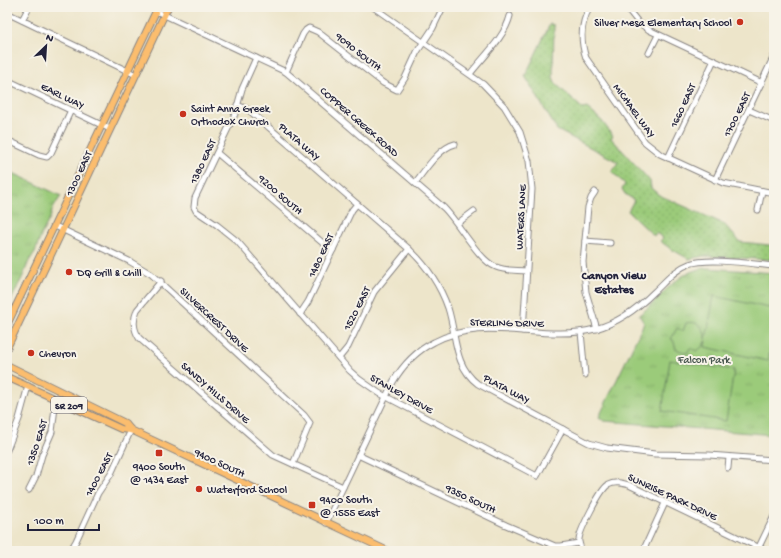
<svg xmlns="http://www.w3.org/2000/svg" width="781" height="558" font-family="'Gochi Hand',sans-serif">
<defs>
<pattern id="grass-dots" width="8" height="8" patternUnits="userSpaceOnUse"><rect width="8" height="8" fill="#9bcb7a"/><path d="M2 2h.1M6 6h.1" fill="none" stroke="#85ae6a" stroke-width="1.8" stroke-linecap="round"/></pattern>
<pattern id="park-tufts" width="24" height="20" patternUnits="userSpaceOnUse"><rect width="24" height="20" fill="#9bcb7a"/><path d="M3 7l-1-3M5 7V3M7 7l1-3M15 17l-1-3M17 17v-4M19 17l1-3" fill="none" stroke="#85ae6a"/></pattern>
</defs>
<rect width="100%" height="100%" fill="#f7f3e8"/>
<filter id="ink" filterUnits="userSpaceOnUse"><feTurbulence type="fractalNoise" baseFrequency=".025" numOctaves="2"/><feDisplacementMap in="SourceGraphic" scale="8" xChannelSelector="R" yChannelSelector="G"/><feConvolveMatrix kernelMatrix="1 2 1 2 8 2 1 2 1" color-interpolation-filters="sRGB"/></filter>
<filter id="wash" filterUnits="userSpaceOnUse"><feTurbulence type="fractalNoise" baseFrequency=".012" numOctaves="4" result="noise"/><feDisplacementMap in="SourceGraphic" scale="16" xChannelSelector="R" yChannelSelector="G"/><feGaussianBlur stdDeviation="0.9" result="paint"/><feColorMatrix in="noise" values="0 0 0 0 0 0 0 0 0 0 0 0 0 0 0 0 0 1.4 0 .05"/><feComposite in="paint" operator="in"/></filter>
<g filter="url(#wash)">
<rect width="100%" height="100%" fill="#ede5ca"/>
<polygon fill="url(#grass-dots)" stroke="#5e765a" points="550,24 554,25 553,77 556,84 583,109 587,108 602,121 613,136 611,138 650,181 651,188 659,195 724,224 740,242 770,245 774,248 774,260 704,256 689,259 671,249 660,241 663,238 656,233 654,236 628,211 634,200 625,194 622,189 625,184 612,172 618,162 557,130 525,76"/>
<g fill="url(#park-tufts)" stroke="#5e765a">
<polygon points="7,170 61,196 53,208 50,218 42,233 35,252 29,261 22,278 7,308"/>
<path d="M708 268 774 273V435L604 421 599 417 644 323 639 315C662 298 677 269 708 268Z"/>
</g>
<g fill="#9bcb7a" stroke="#5e765a">
<path d="M714 296 774 309V327L768 361 705 347 706 340 702 347 697 351 690 348 687 353 675 349 676 348 673 340 671 339 677 328 683 331 686 323C699 320 704 328 706 339Z"/>
<polygon points="670,360 734,370 726,421 662,411"/>
</g>
</g>
<g filter="url(#ink)">
<g fill="none" stroke-linecap="round" stroke-linejoin="round">
<defs>
<g id="minor">
<polyline points="373,7 483,84 504,106 520,132 529,161 532,189 523,331"/>
<path d="M590 7C580 24 580 40 586 58L640 135 645 142 660 154 723 183 774 193"/>
<polyline points="626,7 638,22 649,30 762,83"/>
<path d="M156 11 286 72 444 208C459 223 479 261 496 267 505 271 517 270 526 271"/>
<polyline points="7,13 136,75"/>
<polyline points="22,20 29,7"/>
<polyline points="649,53 658,35"/>
<polyline points="256,58 242,89 235,114 195,198 194,207 196,211 217,225 237,241 350,371 359,379 379,393 537,476 563,429"/>
<polyline points="286,72 303,34 306,30 309,28 318,32 383,83 397,90 405,78 417,52 433,28 443,7"/>
<path d="M470 74C483 57 505 37 510 16"/>
<polyline points="7,80 110,129"/>
<path d="M237 105 245 108 250 111 409 249C427 266 440 285 448 308 457 336 453 365 478 384L589 443 607 448 655 454 709 455 774 460"/>
<polyline points="749,110 774,121"/>
<polyline points="7,140 39,155 47,157 51,153 71,110"/>
<polyline points="217,153 324,244 333,250"/>
<polyline points="668,158 714,60"/>
<polyline points="715,180 774,56"/>
<path d="M415 183C425 170 439 148 455 144"/>
<polyline points="595,192 591,198 588,207 583,262 586,292 597,329"/>
<polyline points="758,210 762,191"/>
<polyline points="458,223 474,211"/>
<polyline points="55,226 129,261 151,274 304,415 310,423 293,464"/>
<polyline points="585,241 610,243"/>
<path d="M161 281 137 310C133 320 133 328 139 338L273 455 343 487"/>
<polyline points="300,314 308,302 352,210 357,204"/>
<polyline points="581,332 585,375"/>
<polyline points="339,358 348,347 374,292 409,249"/>
<polyline points="7,450 19,419 28,386"/>
<polyline points="358,455 506,525 555,546 561,546 579,543"/>
<polyline points="728,468 729,457"/>
<polyline points="29,490 36,476 42,455 52,432 56,399"/>
<path d="M326 523 393 382C403 365 416 351 434 342 485 314 541 343 595 329 618 323 637 309 654 292 665 282 675 269 689 264 709 257 752 264 774 266"/>
<polyline points="70,551 76,541 98,493 111,474 131,430"/>
<path d="M582 551C581 547 578 543 579 539 580 530 600 490 608 485 615 481 622 483 629 485L766 551"/>
<polyline points="643,551 665,503"/>
<polyline points="757,551 774,516"/>
</g>
<g id="major">
<polyline points="7,325 158,7"/>
<polyline points="7,348 168,7"/>
<polyline points="7,365 125,423 131,430"/>
<polyline points="7,377 121,429 131,430 388,551"/>
</g>
</defs>
<use href="#minor" stroke="#888482" stroke-width="7"/>
<use href="#major" stroke="#888482" stroke-width="8"/>
<use href="#minor" stroke="#fff" stroke-width="5"/>
<use href="#major" stroke="#fbbd6e" stroke-width="6"/>
</g>
</g>
<g fill="#c8321e" stroke="#f7f3e8" stroke-width="1.5">
<circle cx="740" cy="22" r="4"/>
<circle cx="183" cy="114" r="4"/>
<circle cx="69" cy="272" r="4"/>
<circle cx="31" cy="353" r="4"/>
<rect x="155" y="449" width="8" height="8" rx="2"/>
<circle cx="199" cy="489" r="4"/>
<rect x="308" y="501" width="8" height="8" rx="2"/>
</g>
<g text-anchor="middle" stroke-width="4" stroke-linejoin="round" paint-order="stroke">
<rect fill="#f7f3e8" stroke="#62616f" stroke-width="1" x="51" y="397" width="36" height="16" rx="3"/>
<g font-size="10" font-weight="bold" fill="#22223b">
<text x="69" y="409">SR 209</text>
</g>
<g font-size="11" fill="#22223b" stroke="#f7f3e8" text-anchor="start">
<text x="732" y="26" text-anchor="end">Silver Mesa Elementary School</text>
<text x="191" y="112">Saint Anna Greek<tspan x="191" dy="13">Orthodox Church</tspan></text>
<text x="77" y="276">DQ Grill &amp; Chill</text>
<text x="39" y="357">Chevron</text>
<text x="159" y="470" text-anchor="middle">9400 South<tspan x="159" dy="13">@ 1434 East</tspan></text>
<text x="207" y="493">Waterford School</text>
<text x="320" y="503">9400 South<tspan x="320" dy="13">@ 1555 East</tspan></text>
</g>
<g font-size="11" fill="#22223b" stroke="#f7f3e8">
<text transform="translate(359 51) rotate(38)" y="4">9090 SOUTH</text>
<text transform="translate(63 95) rotate(26)" y="4">EARL WAY</text>
<text transform="translate(682 105) rotate(-65)" y="4">1660 EAST</text>
<text transform="translate(635 110) rotate(54)" y="4">MICHAEL WAY</text>
<text transform="translate(736 114) rotate(-64)" y="4">1700 EAST</text>
<text transform="translate(360 121) rotate(41)" y="4">COPPER CREEK ROAD</text>
<text transform="translate(300 141) rotate(41)" y="4">PLATA WAY</text>
<text transform="translate(202 161) rotate(-65)" y="4">1380 EAST</text>
<text transform="translate(78 173) rotate(-65)" y="4">1300 EAST</text>
<text transform="translate(281 194) rotate(41)" y="4">9200 SOUTH</text>
<text transform="translate(520 217) rotate(-87)" y="4">WATERS LANE</text>
<text transform="translate(320 255) rotate(-65)" y="4">1480 EAST</text>
<text transform="translate(356 308) rotate(-63)" y="4">1520 EAST</text>
<text transform="translate(215 319) rotate(43)" y="4">SILVERCREST DRIVE</text>
<text transform="translate(507 322) rotate(1)" y="4">STERLING DRIVE</text>
<text transform="translate(507 388) rotate(28)" y="4">PLATA WAY</text>
<text transform="translate(216 392) rotate(41)" y="4">SANDY HILLS DRIVE</text>
<text transform="translate(402 393) rotate(29)" y="4">STANLEY DRIVE</text>
<text transform="translate(36 442) rotate(-72)" y="4">1350 EAST</text>
<text transform="translate(220 462) rotate(25)" y="4">9400 SOUTH</text>
<text transform="translate(98 474) rotate(-62)" y="4">1400 EAST</text>
<text transform="translate(673 496) rotate(25)" y="4">SUNRISE PARK DRIVE</text>
<text transform="translate(471 498) rotate(25)" y="4">9350 SOUTH</text>
</g>
<g font-size="11" fill="#46554e" stroke="#f7f3e8">
<text x="704" y="363">Falcon Park</text>
</g>
<g font-size="12" font-weight="bold" fill="#22223b" stroke="#f7f3e8">
<text x="614" y="279">Canyon View<tspan x="614" dy="14">Estates</tspan></text>
</g>
</g>
<rect width="781" height="558" fill="none" stroke="#f7f3e8" stroke-width="24"/>
<g transform="translate(46 46) rotate(25)" stroke="#f7f3e8" stroke-width="3" paint-order="stroke">
<path d="M0-3L7 15L0 10L-7 15Z" fill="#22223b"/>
<text y="-6" font-size="11" font-weight="bold" text-anchor="middle" fill="#22223b">N</text>
</g>
<path d="M28 524v6h71v-6" fill="none" stroke="#22223b" stroke-width="2"/>
<text x="34" y="524" font-size="12" fill="#22223b" stroke="#f7f3e8" stroke-width="3" paint-order="stroke">100 m</text>
</svg>
